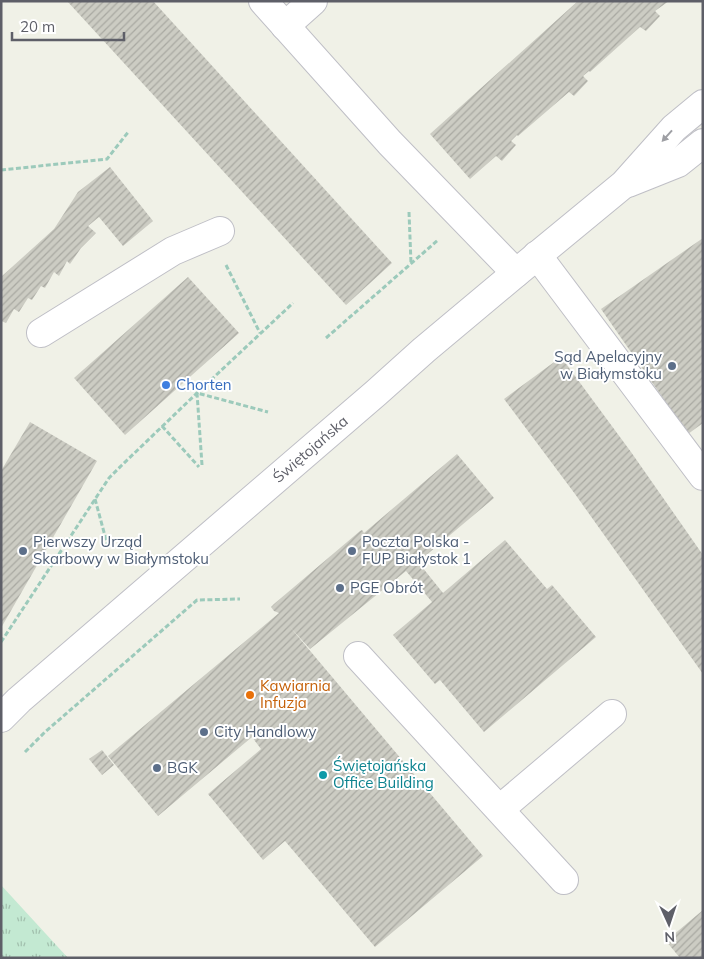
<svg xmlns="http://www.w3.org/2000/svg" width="704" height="959" font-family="Mulish,sans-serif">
<defs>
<pattern id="grass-tufts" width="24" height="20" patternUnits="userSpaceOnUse" patternTransform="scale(1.25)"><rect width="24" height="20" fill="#c3e9d2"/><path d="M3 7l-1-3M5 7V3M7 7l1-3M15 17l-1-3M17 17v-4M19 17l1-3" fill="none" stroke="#a2c0ae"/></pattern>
<pattern id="building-hatch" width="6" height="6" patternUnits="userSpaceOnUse" patternTransform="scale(1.25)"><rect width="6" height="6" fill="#ccccc3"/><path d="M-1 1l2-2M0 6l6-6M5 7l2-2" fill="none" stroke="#a9a9a2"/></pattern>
</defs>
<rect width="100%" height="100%" fill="#f0f1e7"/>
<polygon fill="url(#grass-tufts)" points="1,885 68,958 1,958"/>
<g fill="url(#building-hatch)">
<polygon points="67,1 153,1 392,263 346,305"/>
<polygon points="578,1 669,1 655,11 660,16 646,31 640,27 590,72 589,71 583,76 588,81 574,96 569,92 518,136 517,135 511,141 516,145 502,161 496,156 470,179 430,134"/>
<polygon points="110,167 153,221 123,246 99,217 88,226 96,233 81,248 70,264 67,261 59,276 54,272 45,288 41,286 32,300 28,298 19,312 14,309 6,323 1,321 1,277 54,229 78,192"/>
<polygon points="703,238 703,423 688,434 601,309"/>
<polygon points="188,277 239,333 125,435 74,378"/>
<polygon points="561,357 631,452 703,555 703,674 575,494 504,399"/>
<polygon points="30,422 97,461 1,628 1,471"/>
<polygon points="457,454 494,498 418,562 443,593 505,540 547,589 552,585 596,637 484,732 440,680 435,684 393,635 432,602 406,571 310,649 290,627 483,856 375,947 285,841 263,860 208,794 261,749 252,737 158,816 108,756 279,613 274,611 271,607 274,604 360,531 362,530 364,533"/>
<polygon points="102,750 114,765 102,775 89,759"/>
<polygon points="703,910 703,958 680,958 666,941"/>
</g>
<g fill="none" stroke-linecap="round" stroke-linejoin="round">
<defs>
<g id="minor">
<polyline points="263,1 390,143 516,273"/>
<polyline points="285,26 313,1"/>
<polyline points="628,183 678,163 703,143"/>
<polyline points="537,255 703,476"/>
<polyline points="41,333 173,251 220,231"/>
<polyline points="358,656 564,880"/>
<path id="s1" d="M1 718 19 700 376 393 424 350 516 273 624 184 674 128 703 104"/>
<polyline points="500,809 612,714"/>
</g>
</defs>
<use href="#minor" stroke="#bfbfc6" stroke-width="30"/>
<g stroke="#9ccabb" stroke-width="3" stroke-dasharray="5 2.5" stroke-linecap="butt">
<polyline points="1,170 107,159 129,131"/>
<polyline points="409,212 411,263"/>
<polyline points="226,265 260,333"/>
<polyline points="326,338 438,240"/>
<polyline points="162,426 199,467"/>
<polyline points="202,465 197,393 268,412"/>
<polyline points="95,499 108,547"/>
<polyline points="1,642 109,478 122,465 197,393 293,303"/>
<polyline points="25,752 45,732 197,600 240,599"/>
</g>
<use href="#minor" stroke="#fff" stroke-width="28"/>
</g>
<defs><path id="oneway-solid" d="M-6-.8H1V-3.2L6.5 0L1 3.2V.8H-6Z" transform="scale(1.25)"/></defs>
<use fill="#9e9fa4" href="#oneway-solid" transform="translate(667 136) rotate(132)"/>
<g fill="#5c6f8a" stroke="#fff" stroke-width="2">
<circle cx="672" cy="366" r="5"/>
<circle cx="23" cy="551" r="5"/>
<circle cx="352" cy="551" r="5"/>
<circle cx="340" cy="588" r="5"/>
<circle cx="204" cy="732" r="5"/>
<circle cx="157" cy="768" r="5"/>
</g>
<circle fill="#3f7fe0" stroke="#fff" stroke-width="2" cx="166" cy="385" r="5"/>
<circle fill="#e8710a" stroke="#fff" stroke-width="2" cx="250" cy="695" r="5"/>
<circle fill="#0f9aa8" stroke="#fff" stroke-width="2" cx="323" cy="775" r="5"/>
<g text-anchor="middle" stroke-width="4" stroke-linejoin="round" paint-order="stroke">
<g font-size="15" fill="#4e5e75" stroke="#fff" text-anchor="start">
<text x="662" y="362" text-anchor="end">Sąd Apelacyjny<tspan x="662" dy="17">w Białymstoku</tspan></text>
<text x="33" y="547">Pierwszy Urząd<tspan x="33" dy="17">Skarbowy w Białymstoku</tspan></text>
<text x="362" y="547">Poczta Polska -<tspan x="362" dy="17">FUP Białystok 1</tspan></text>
<text x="350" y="593">PGE Obrót</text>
<text x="214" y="737">City Handlowy</text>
<text x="167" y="773">BGK</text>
</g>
<g font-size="15" fill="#366cbe" stroke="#fff" text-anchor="start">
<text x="176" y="390">Chorten</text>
</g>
<g font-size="15" fill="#5e5f68" stroke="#fff">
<text dy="5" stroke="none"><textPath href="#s1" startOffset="410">Świętojańska</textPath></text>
</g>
<g font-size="15" fill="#c56008" stroke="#fff" text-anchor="start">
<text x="260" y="691">Kawiarnia<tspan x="260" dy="17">Infuzja</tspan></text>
</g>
<g font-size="15" fill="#0d838f" stroke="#fff" text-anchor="start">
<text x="333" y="771">Świętojańska<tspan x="333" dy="17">Office Building</tspan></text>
</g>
</g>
<rect width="704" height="959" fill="none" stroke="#5e5f68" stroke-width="5"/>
<g transform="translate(669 924) rotate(177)" stroke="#ffffff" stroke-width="4" paint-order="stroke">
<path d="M0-4L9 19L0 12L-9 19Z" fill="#5e5f68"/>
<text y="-8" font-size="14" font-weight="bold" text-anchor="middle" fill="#5e5f68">N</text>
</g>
<path d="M12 32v8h112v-8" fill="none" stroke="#5e5f68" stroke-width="2.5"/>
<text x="20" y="32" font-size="15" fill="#5e5f68" stroke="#ffffff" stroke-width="4" paint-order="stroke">20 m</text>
</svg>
